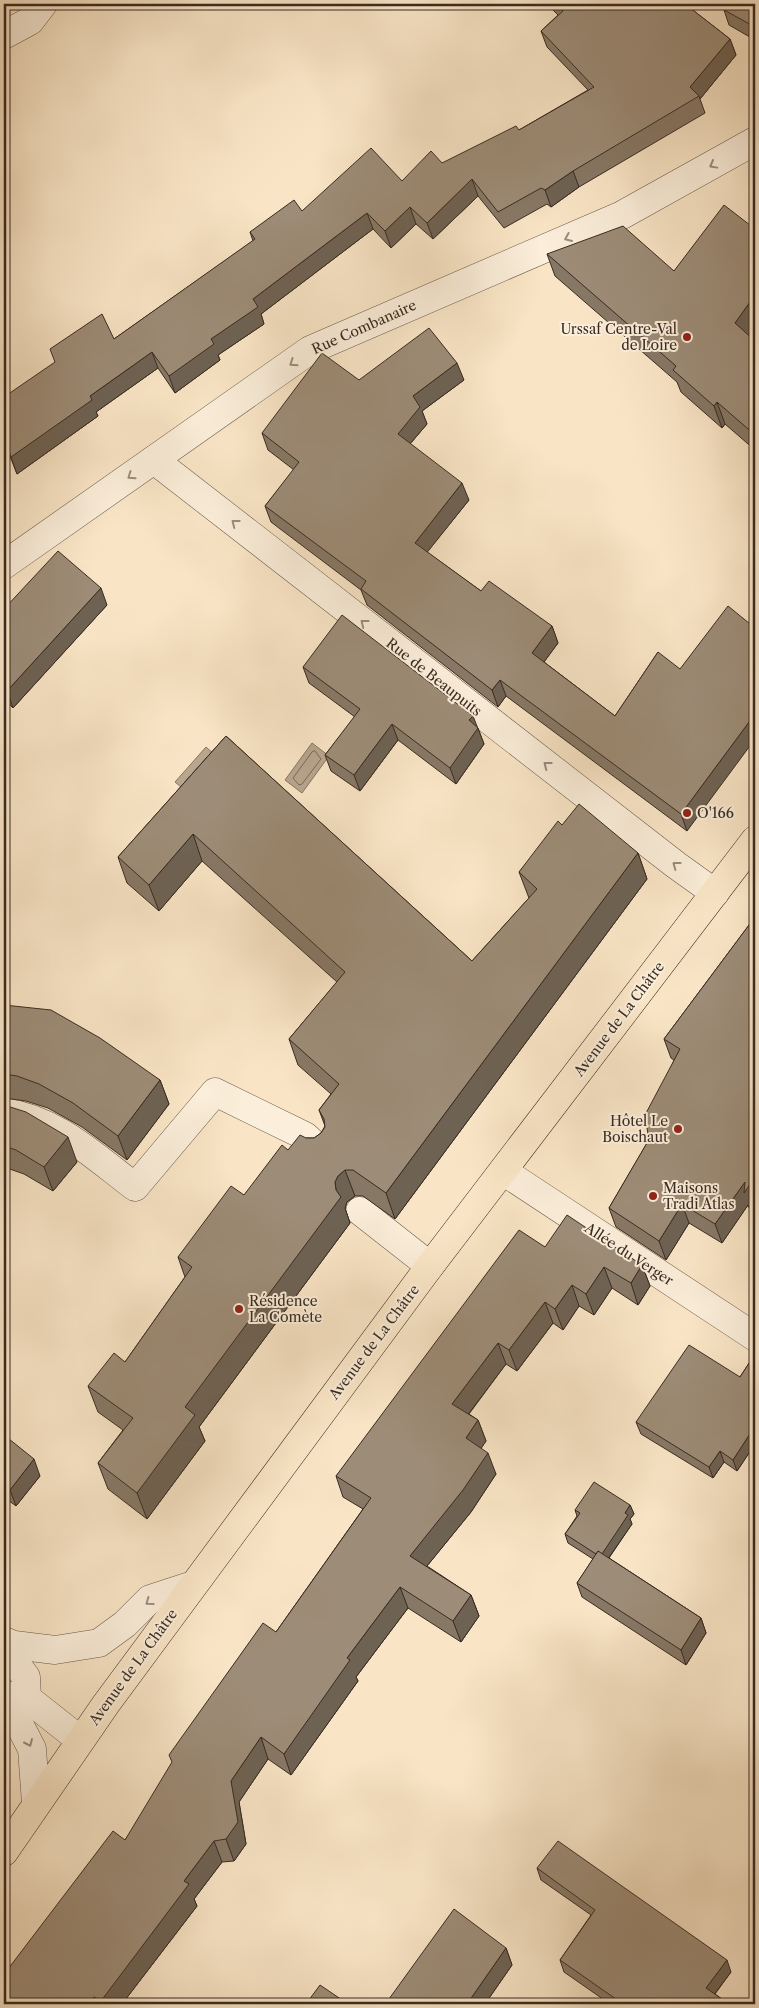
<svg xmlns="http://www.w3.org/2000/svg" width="759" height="2008" font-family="'Libre Caslon Text',serif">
<rect width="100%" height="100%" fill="#f9e5c6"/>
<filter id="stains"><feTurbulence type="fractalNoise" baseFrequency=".004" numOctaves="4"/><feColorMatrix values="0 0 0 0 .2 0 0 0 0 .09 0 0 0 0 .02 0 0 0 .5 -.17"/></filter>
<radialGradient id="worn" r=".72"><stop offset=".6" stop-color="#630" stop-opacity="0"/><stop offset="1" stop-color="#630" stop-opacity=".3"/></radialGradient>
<g fill="#b8a68e" stroke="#857563">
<polygon points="312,743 329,756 302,793 285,780"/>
<polygon points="206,747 224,763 193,797 175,782"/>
</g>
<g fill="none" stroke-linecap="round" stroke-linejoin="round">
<polygon stroke="#786858" stroke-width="1" points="315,751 321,759 302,784 299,785 293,778 312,752"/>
<defs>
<g id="minor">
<polyline points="4,35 30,21 43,4"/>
<polyline points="154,460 676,865 715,893"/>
<polyline points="4,565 310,350 622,215 755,141"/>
<path d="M4 1112C56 1119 94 1156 135 1187L215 1092 305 1136 319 1149"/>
<polyline points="503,1171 755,1337"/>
<polyline points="360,1211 430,1266"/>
<polyline points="4,1641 14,1645 55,1650 99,1643 125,1624 150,1599 193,1585"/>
<polyline points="4,1648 26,1677 27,1698"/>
<polyline points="4,1695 27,1698 80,1740"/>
<polyline points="4,1702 16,1718 32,1749 36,1803"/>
</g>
<polyline id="major" points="4,1852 106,1704 430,1266 755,840"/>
</defs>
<use href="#minor" stroke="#695a4b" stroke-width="29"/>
<use href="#major" stroke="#392b22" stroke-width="29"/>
<use href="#minor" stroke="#fbeeda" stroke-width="28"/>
<use href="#major" stroke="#f9e5c6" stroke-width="28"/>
</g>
<g fill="#877866" stroke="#392b22">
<polygon points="547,4 685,4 730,39 736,55 700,99 705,113 579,187 551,207 547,204 504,228 478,196 433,239 416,224 391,248 373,229 261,314 264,324 218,355 220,360 175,393 158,368 96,412 98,416 17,474 4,441 4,397 114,339 253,241 250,232 302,211 402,181 519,130 588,90 547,47 541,31 558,15"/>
<polygon points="755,4 755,40 729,25 724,10"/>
<polygon points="755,229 755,328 750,336 755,341 755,450 725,424 722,428 681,392 677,382 555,276 547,254 674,271"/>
<polygon points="359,380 464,380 422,411 427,424 410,444 469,500 427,552 481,591 552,626 558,643 544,662 615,716 658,652 687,831 506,696 498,707 367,605 361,590 271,522 265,506 294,470 268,450 262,433"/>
<polygon points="107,605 13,708 4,699 4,609"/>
<polygon points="303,667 477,727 478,728 484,744 456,784 398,740 360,791 331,771 325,755 355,717 309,683"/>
<polygon points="226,736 472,961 529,898 519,872 562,825 638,853 647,879 395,1219 363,1196 355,1196 347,1202 345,1208 350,1223 199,1427 205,1441 147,1519 108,1489 98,1463 123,1430 98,1412 88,1386 125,1362 185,1277 178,1257 244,1195 288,1150 306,1138 314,1138 321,1133 325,1126 319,1110 331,1094 298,1065 289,1039 337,982 202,861 159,911 127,883 118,857"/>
<polygon points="755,917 755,1206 751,1212 748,1205 722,1243 689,1223 666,1260 616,1227 609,1208 650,1138 648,1134 674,1060 671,1058 664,1039"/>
<polygon points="4,1005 160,1080 169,1104 127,1160 82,1127 48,1108 26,1101 4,1098"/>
<polygon points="4,1105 77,1162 53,1191 24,1174 4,1167"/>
<polygon points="545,1247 642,1265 650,1286 638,1305 612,1288 594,1315 579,1306 563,1330 553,1323 517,1371 506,1364 469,1414 478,1420 486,1441 481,1448 496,1474 471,1512 427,1566 471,1595 479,1616 461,1642 408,1608 356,1677 358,1681 291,1775 268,1759 239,1802 246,1844 234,1861 222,1862 194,1899 197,1906 122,2004 4,2004 5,1973 125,1840 276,1632 363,1509 343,1497 336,1476"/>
<polygon points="755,1354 755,1444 737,1471 724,1462 713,1478 641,1434 636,1422 740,1377"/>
<polygon points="4,1435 40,1476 16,1506 4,1497"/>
<polygon points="630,1505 634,1514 630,1519 632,1524 609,1558 701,1618 706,1633 686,1665 582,1597 577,1583 593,1559 568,1543 565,1534 577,1516 575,1510"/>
<polygon points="537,1868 731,1972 715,1994 729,2004 610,2004 564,1972 560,1960 591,1915 541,1880"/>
<polygon points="506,1948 512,1965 485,2004 391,2004 389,1999"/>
</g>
<g fill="#6e6253" stroke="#392b22">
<polygon points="730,39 736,55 700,99 699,96 690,87"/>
<polygon points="573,171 579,187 551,207 545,190"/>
<polygon points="472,179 478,196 433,239 427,223"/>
<polygon points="410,207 416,224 391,248 385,231"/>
<polygon points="367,213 373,229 261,314 264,324 218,355 220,360 175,393 169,376 211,339 253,299"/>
<polygon points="755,295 755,328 743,345 735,323"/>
<polygon points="152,352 158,368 96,412 98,416 17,474 11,457 90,396"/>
<polygon points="457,363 464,380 422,411 427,424 404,451 398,434 413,396"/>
<polygon points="717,402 725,424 722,428 714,406"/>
<polygon points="462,483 469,500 421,560 415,543"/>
<polygon points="101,588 107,605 13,708 7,691"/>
<polygon points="552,626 558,643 538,670 532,653"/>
<polygon points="500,680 506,696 498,707 492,690"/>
<polygon points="755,714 755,739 687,831 681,814"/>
<polygon points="473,716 484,744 456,784 450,768 469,720"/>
<polygon points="392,724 398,740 360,791 354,775"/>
<polygon points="193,834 202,861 159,911 149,885"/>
<polygon points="638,853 647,879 395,1219 386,1193"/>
<polygon points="160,1080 169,1104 127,1160 118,1136"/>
<polygon points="68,1137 77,1162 53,1191 44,1167"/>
<polygon points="345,1170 355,1196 347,1202 345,1208 350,1223 199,1427 205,1441 147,1519 137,1493 185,1407 336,1190 335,1182 338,1176"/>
<polygon points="755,1177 755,1206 751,1212 748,1205 722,1243 715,1224 745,1182"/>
<polygon points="682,1204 689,1223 666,1260 659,1241"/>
<polygon points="642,1265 650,1286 638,1305 631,1283"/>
<polygon points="604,1267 612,1288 594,1315 586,1294"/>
<polygon points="572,1285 579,1306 563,1330 555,1309"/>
<polygon points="545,1302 553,1323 517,1371 509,1350"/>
<polygon points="498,1343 506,1364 460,1425 452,1404"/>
<polygon points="478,1420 486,1441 474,1459 466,1438"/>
<polygon points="755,1426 755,1444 737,1471 733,1460"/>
<polygon points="720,1451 724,1462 713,1478 709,1467"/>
<polygon points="488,1453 496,1474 471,1512 418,1577 410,1556"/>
<polygon points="34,1459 40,1476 16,1506 10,1490"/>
<polygon points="630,1505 634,1514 630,1519 632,1524 603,1566 600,1557 625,1513"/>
<polygon points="400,1587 408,1608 356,1677 358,1681 291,1775 284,1754 347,1658"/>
<polygon points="471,1595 479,1616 461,1642 453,1621"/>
<polygon points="701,1618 706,1633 686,1665 681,1650"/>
<polygon points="261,1737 268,1759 239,1802 246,1844 234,1861 226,1839 231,1781"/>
<polygon points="214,1841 222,1862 194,1899 197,1906 122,2004 102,2004 101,2001 184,1881"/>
<polygon points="506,1948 512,1965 485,2004 467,2004"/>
<polygon points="727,1960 731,1972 710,2000 706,1988"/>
<polygon points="94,1997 97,2004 88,2004"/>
</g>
<g fill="#9d8c77" stroke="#392b22">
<polygon points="557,4 685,4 730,39 690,87 699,96 573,171 545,190 541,188 498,212 472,179 427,223 410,207 385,231 367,213 253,299 258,307 211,339 214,344 169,376 152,352 90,396 92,400 11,457 4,439 4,397 55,362 50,349 102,314 114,339 255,239 250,232 294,200 302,211 371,148 402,181 431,151 442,163 516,126 519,130 594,87 541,31 563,11"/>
<polygon points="727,4 755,4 755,27 724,10"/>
<polygon points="724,205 755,229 755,295 735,323 755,341 755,435 717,402 714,406 673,370 676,366 547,254 623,226 674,271"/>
<polygon points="429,328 457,363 413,396 420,407 398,434 462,483 415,543 481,591 489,581 552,626 532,653 615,716 658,652 680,669 728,606 755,628 755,714 681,814 500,680 492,690 361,589 366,581 265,506 299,462 262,433 322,353 359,380"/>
<polygon points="58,551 101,588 7,691 4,688 4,609"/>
<polygon points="342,615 473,716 469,720 478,728 450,768 392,724 354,775 325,755 360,709 303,667"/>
<polygon points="226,736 472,961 537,889 519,872 558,821 562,825 579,804 638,853 386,1193 353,1170 345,1170 338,1176 335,1182 336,1190 341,1197 185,1407 195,1415 137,1493 98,1463 133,1418 88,1386 114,1353 125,1362 192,1267 178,1257 231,1186 244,1195 282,1145 288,1150 300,1135 306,1138 314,1138 321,1133 325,1127 324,1119 319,1110 339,1084 289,1039 345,972 193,834 149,885 118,857"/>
<polygon points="755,917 755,1177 744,1193 745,1182 715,1224 682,1204 659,1241 609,1208 651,1136 648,1134 645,1115 680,1049 664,1039"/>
<polygon points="4,1005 51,1010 100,1038 160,1080 118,1136 73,1103 39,1084 17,1076 4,1074"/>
<polygon points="4,1105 26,1112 68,1137 44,1167 16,1150 4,1146"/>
<polygon points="567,1215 642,1265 631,1283 604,1267 586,1294 572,1285 555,1309 545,1302 509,1350 498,1343 452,1404 478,1420 466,1438 488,1453 463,1490 410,1556 471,1595 453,1621 400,1587 347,1658 350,1660 284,1754 261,1737 231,1781 238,1822 226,1839 214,1841 184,1881 189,1884 101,2001 94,1997 88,2004 4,2004 4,1972 5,1973 113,1831 125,1840 172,1762 169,1755 263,1623 276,1632 371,1498 336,1476 519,1230 545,1247"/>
<polygon points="689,1345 740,1377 755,1354 755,1426 733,1460 720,1451 709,1467 636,1422"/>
<polygon points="4,1435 34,1459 10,1490 4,1485"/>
<polygon points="594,1482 630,1505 625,1513 628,1515 602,1554 598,1551 596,1554 565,1534 580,1513 575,1510"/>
<polygon points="598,1551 701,1618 681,1650 577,1583"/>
<polygon points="558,1841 727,1960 706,1988 729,2004 623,2004 560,1960 595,1910 537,1868"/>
<polygon points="454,1909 506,1948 467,2004 396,2004 389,1999"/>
<polygon points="320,1985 348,2004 306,2004"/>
</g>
<defs><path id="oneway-chevron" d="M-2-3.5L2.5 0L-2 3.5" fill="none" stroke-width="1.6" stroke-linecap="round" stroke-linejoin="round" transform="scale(1.25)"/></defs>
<g stroke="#9a8c7e">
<use href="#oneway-chevron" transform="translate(713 165) rotate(151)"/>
<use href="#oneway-chevron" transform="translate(568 238) rotate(157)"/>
<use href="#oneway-chevron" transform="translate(293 363) rotate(145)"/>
<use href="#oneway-chevron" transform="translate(131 476) rotate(145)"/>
<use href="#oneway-chevron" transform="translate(235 523) rotate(-142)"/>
<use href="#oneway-chevron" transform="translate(364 623) rotate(-142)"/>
<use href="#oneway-chevron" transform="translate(547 765) rotate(-142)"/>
<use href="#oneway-chevron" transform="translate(676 865) rotate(-143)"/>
<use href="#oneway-chevron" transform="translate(149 1602) rotate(144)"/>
<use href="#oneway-chevron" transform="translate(29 1743) rotate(66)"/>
</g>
<g fill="#8f2418" stroke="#fbeeda" stroke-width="2">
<circle cx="687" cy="337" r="5"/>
<circle cx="687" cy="813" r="5"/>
<circle cx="678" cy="1129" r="5"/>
<circle cx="653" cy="1196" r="5"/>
<circle cx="239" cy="1309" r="5"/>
</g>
<g text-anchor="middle" stroke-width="4" stroke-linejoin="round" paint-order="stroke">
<g font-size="14" fill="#392b22" stroke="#fbeeda">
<text transform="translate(364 327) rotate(-24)" y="5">Rue Combanaire</text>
<text transform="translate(434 677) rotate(38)" y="5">Rue de Beaupuits</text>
<text transform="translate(619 1019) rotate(-53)" y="5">Avenue de La Châtre</text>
<text transform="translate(629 1254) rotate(33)" y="5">Allée du Verger</text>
<text transform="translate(374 1342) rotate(-53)" y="5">Avenue de La Châtre</text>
<text transform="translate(133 1667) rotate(-54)" y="5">Avenue de La Châtre</text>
</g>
<g font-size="14" fill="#392b22" stroke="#fbeeda" text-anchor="start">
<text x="677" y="334" text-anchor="end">Urssaf Centre-Val<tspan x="677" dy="16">de Loire</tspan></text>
<text x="697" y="818">O'166</text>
<text x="668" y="1126" text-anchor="end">Hôtel Le<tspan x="668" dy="16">Boischaut</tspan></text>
<text x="663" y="1193">Maisons<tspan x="663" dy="16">Tradi Atlas</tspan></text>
<text x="249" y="1306">Résidence<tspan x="249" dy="16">La Comète</tspan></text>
</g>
</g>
<rect width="759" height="2008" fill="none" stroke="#f9e5c6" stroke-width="20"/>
<rect x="5" y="5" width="749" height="1998" fill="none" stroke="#392b22" stroke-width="2.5"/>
<rect x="10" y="10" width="739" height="1988" fill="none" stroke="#392b22"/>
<rect width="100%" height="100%" filter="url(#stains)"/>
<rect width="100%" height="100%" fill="url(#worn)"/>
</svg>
